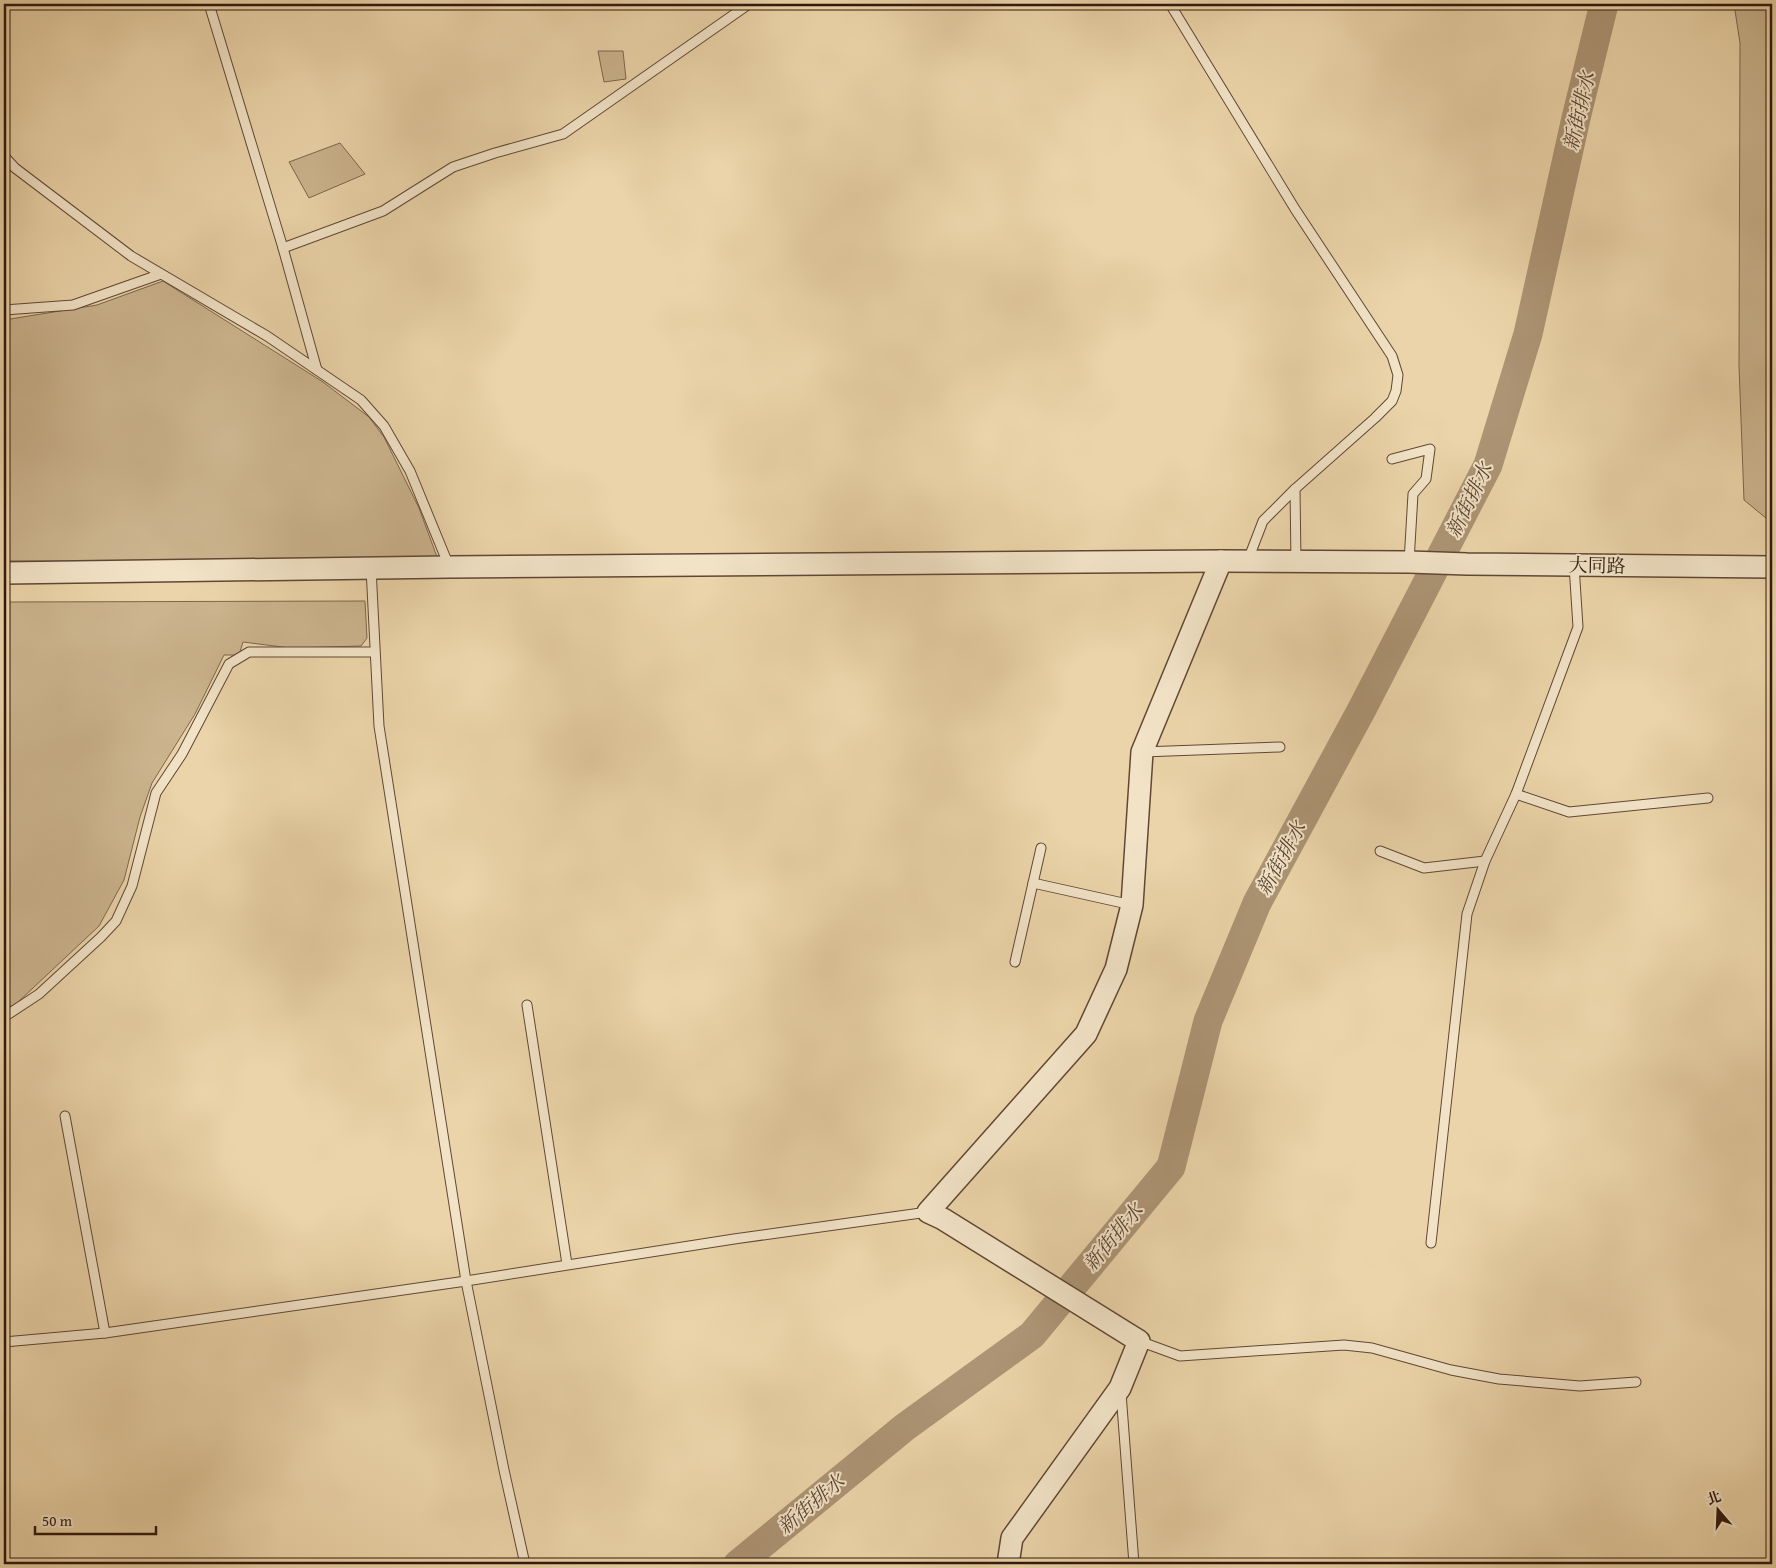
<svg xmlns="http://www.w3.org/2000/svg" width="1776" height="1568" font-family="'Gentium Book Plus','Noto Serif TC',serif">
<rect width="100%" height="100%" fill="#ebd4a9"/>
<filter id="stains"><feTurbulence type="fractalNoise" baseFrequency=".004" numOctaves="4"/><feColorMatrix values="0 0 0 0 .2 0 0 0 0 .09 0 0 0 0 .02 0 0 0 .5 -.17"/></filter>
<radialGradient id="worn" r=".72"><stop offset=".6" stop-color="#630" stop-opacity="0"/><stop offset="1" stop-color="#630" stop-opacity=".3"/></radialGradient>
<g fill="#cbb48e" stroke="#7e664e">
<polygon points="1734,4 1772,4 1772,523 1744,500 1739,366 1740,43"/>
<polygon points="598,51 623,51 626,79 604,82"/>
<polygon points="340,143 365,174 309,198 289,162"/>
<polygon points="163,281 323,382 369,417 384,437 419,508 437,557 288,562 4,561 4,320 97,305"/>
<polygon points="365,601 367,638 361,646 290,648 243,642 239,655 224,655 195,714 152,783 140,817 124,880 99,926 17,1003 4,1010 4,602"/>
</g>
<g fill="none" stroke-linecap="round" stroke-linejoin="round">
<polyline stroke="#ac9474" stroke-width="29" points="738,1564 905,1427 1032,1335 1171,1167 1208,1021 1257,903 1362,709 1488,465 1528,334 1576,118 1604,4"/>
<defs>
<g id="service">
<polyline points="209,4 283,248 317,370"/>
<polyline points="1170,4 1295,209 1392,356 1398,375 1396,391 1392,401 1375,418 1295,489 1296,562"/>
<polyline points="4,156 15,168 131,256 267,336 361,400 384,426 410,471 449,566"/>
<polyline points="283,248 383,211 453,167 495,153 563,134 749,4"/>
<polyline points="4,310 73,305 161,274"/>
<polyline points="1392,459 1430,449 1426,479 1413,494 1409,562"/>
<polyline points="1248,560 1263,521 1295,489"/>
<polyline points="371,568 379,726 466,1281 504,1470 525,1564"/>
<polyline points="1142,752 1280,747"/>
<polyline points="1516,794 1569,812 1708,798"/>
<polyline points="1380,851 1424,868 1485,861"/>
<polyline points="1033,883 1132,905"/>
<polyline points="1015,962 1041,848"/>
<polyline points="527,1005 567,1264"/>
<polyline points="4,1017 39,994 101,937 116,921 132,886 156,793 182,754 229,664 249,652 374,652"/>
<polyline points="65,1116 105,1333"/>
<polyline points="1431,1243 1467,914 1485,861 1516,794 1578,627 1574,565"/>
<polyline points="1139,1341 1180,1356 1344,1345 1372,1348 1451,1370 1499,1379 1580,1386 1636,1382"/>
<polyline points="4,1342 105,1333 466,1281 734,1239 928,1212"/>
<polyline points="1121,1393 1134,1564"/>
</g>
<g id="tertiary">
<polyline points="4,573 449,567 1221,561 1409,562 1467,564 1772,567"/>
<polyline points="1008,1564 1012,1538 1120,1388 1139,1341 943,1219 928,1212 1086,1034 1116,969 1132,905 1142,752 1221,561"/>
</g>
</defs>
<use href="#service" stroke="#604734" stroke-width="11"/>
<use href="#tertiary" stroke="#604734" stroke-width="24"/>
<use href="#service" stroke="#f2e3c7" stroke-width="9"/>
<use href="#tertiary" stroke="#f2e3c7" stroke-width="21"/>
</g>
<g text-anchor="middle" stroke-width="4" stroke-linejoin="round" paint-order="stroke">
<g font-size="19" fill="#31180d" stroke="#f2e3c7">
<text transform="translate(1597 565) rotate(1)" y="7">大同路</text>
</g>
<g font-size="20" font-style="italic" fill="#5c4331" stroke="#f2e3c7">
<text transform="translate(1579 111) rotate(-77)" y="7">新街排水</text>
<text transform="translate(1469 500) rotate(-64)" y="7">新街排水</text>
<text transform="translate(1281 858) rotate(-61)" y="7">新街排水</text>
<text transform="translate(1113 1237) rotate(-50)" y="7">新街排水</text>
<text transform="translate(811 1504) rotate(-40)" y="7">新街排水</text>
</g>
</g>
<rect width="1776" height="1568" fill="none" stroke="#ebd4a9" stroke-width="20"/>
<rect x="5" y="5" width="1766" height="1558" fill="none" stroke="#31180d" stroke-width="2.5"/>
<rect x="10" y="10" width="1756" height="1548" fill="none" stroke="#31180d"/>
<g transform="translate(1718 1510) rotate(341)" stroke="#f2e3c7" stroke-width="4" paint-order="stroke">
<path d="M0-4L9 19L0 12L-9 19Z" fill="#31180d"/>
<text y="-8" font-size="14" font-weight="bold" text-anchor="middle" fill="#31180d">北</text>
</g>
<path d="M35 1526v8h121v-8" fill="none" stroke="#31180d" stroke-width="2.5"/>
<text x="42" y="1526" font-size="15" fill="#31180d" stroke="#f2e3c7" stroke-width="4" paint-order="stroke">50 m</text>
<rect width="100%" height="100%" filter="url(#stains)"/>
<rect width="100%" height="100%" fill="url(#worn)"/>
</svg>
